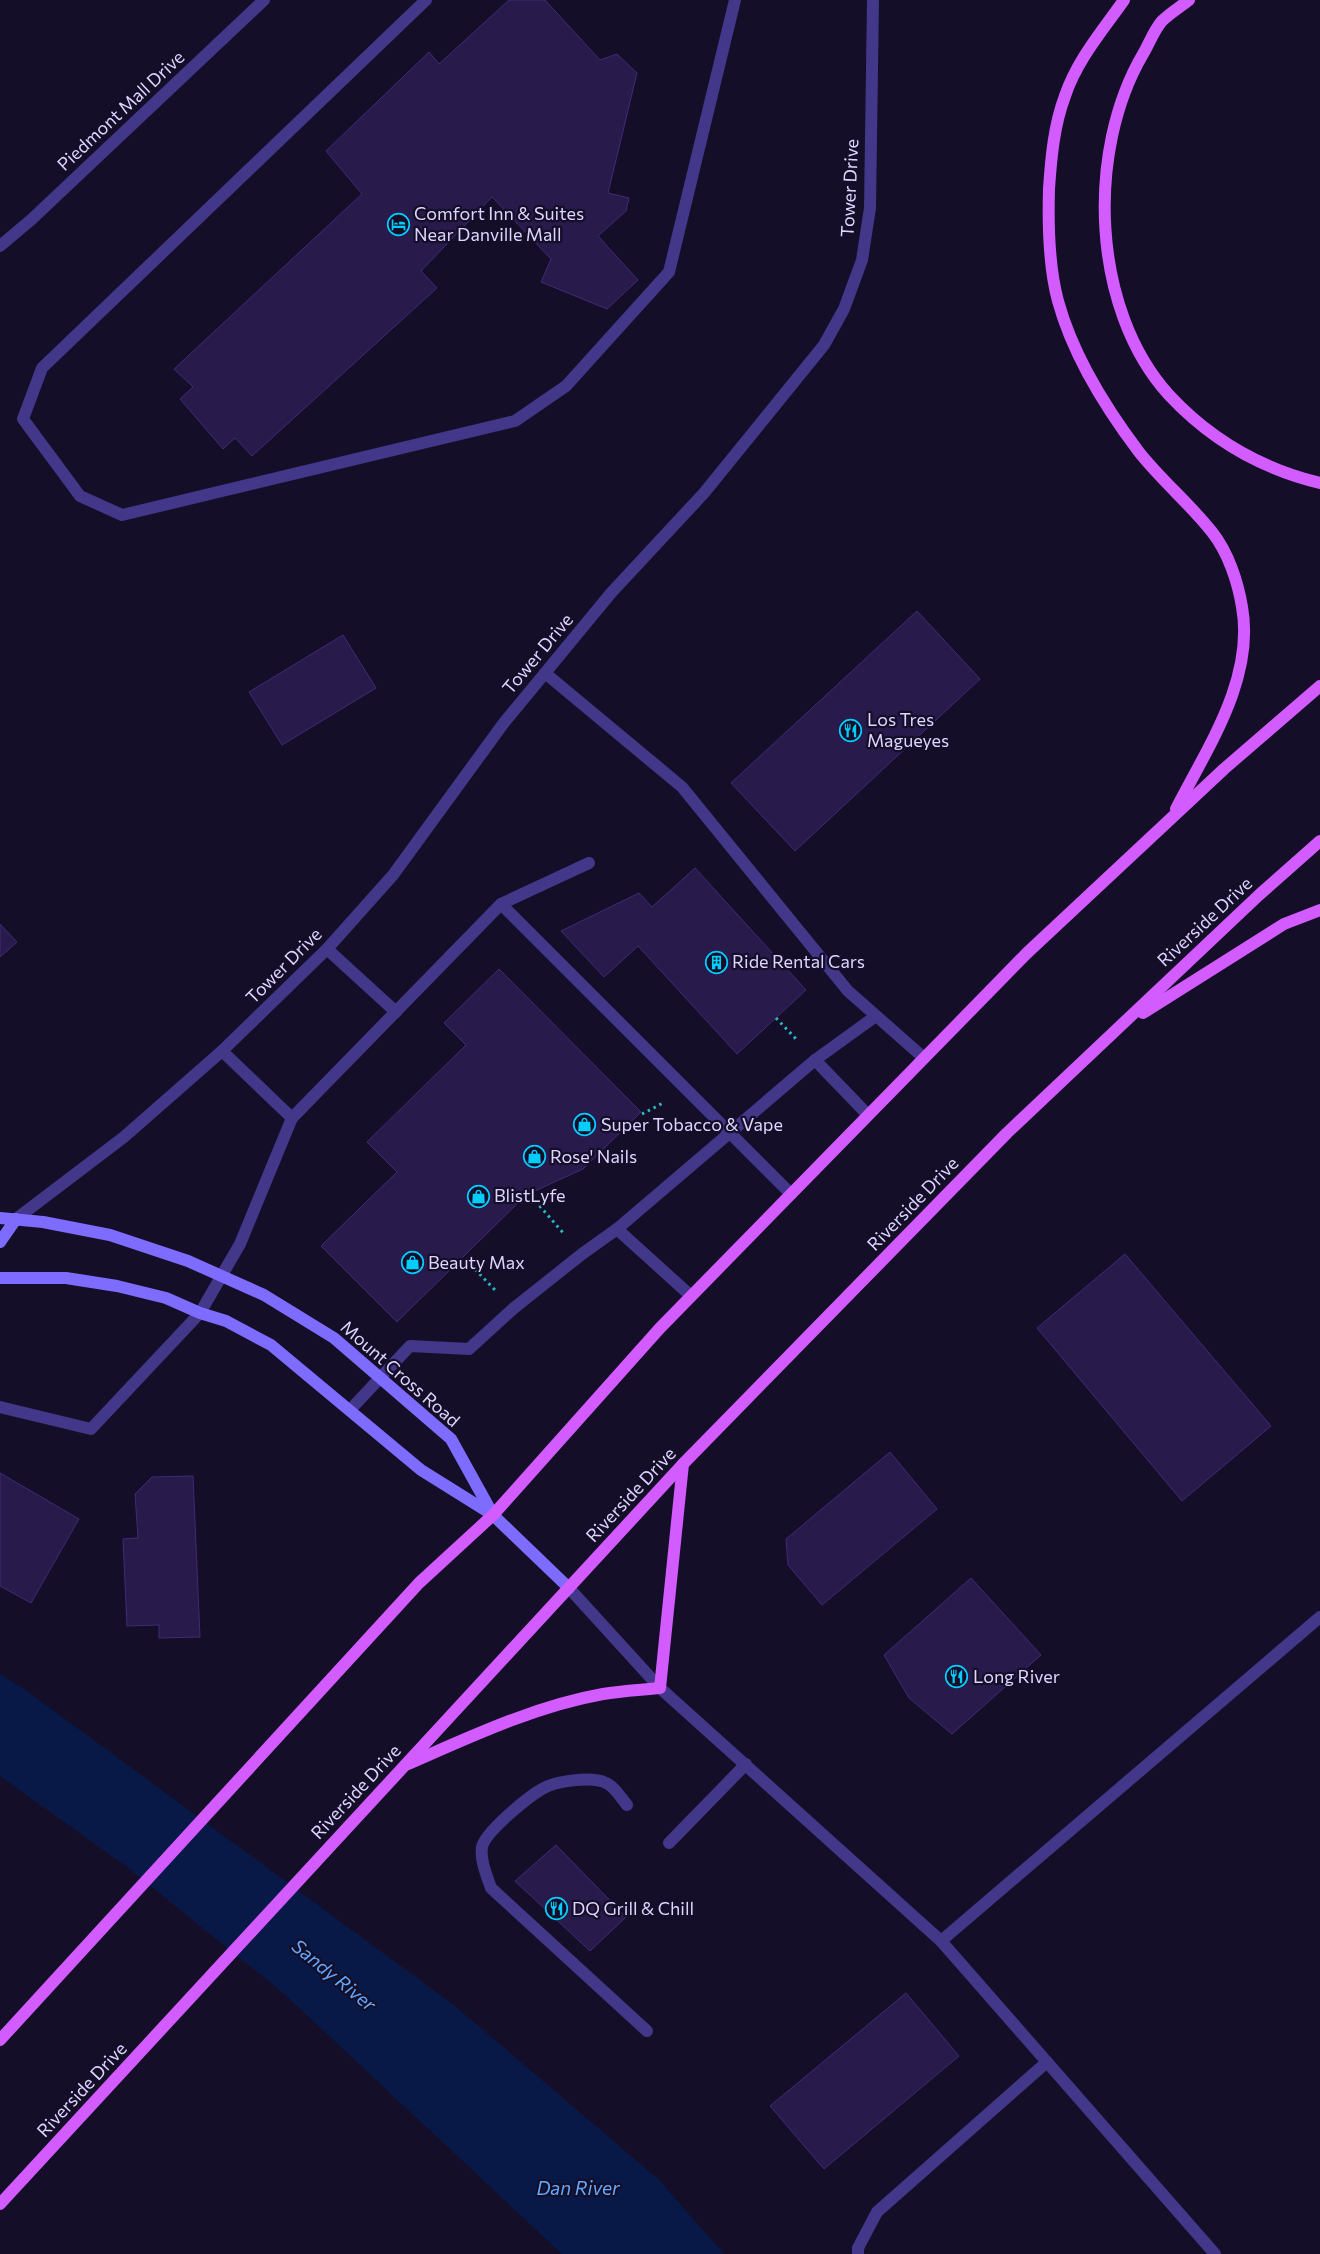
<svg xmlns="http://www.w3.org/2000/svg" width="1320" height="2254" font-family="Commissioner,sans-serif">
<rect width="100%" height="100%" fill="#150e28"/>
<polygon fill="#081947" points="0,1674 27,1691 455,2006 657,2178 724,2254 562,2254 281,1991 123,1864 0,1776"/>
<g fill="#281a4a" stroke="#412a77">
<polygon points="509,0 545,0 600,60 617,54 637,73 608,193 629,198 626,211 598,236 638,280 607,309 541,282 551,259 492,197 421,271 437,288 252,456 235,438 223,449 180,399 193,387 174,369 362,194 326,151 429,52 439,64"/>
<polygon points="917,611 980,679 795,851 731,783"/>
<polygon points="343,635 376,688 282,745 249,692"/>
<polygon points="695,868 806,990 737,1054 638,946 604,977 561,931 639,893 652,907"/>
<polygon points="0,924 17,942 0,957"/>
<polygon points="499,969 641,1112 583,1169 526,1195 397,1322 321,1246 397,1172 367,1142 466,1045 444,1023"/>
<polygon points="1125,1254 1271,1426 1182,1501 1037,1328"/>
<polygon points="890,1452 937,1509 822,1605 788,1565 786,1539"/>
<polygon points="0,1473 79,1519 31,1603 0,1586"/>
<polygon points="193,1476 200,1637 159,1638 159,1625 127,1626 123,1539 138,1538 135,1494 152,1477"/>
<polygon points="971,1578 1041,1655 952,1734 909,1698 884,1655"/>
<polygon points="556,1845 626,1917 590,1951 515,1881"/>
<polygon points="906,1993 959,2056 824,2169 770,2106"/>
</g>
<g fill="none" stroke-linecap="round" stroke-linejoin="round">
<g stroke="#2ab9be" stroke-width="3" stroke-dasharray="2.5 4" stroke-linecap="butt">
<polyline points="776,1018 798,1041"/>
<polyline points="642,1114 663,1103"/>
<polyline points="531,1196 565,1235"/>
<polyline points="466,1260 495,1290"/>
</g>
<g stroke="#423789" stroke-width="12">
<polyline points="426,0 42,368 23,419 80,496 122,515 515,421 566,386 669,272 735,0"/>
<polyline points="545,673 682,787 848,991 924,1058"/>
<polyline points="501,904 791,1194"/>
<polyline points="327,949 396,1012"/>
<polyline points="222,1051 292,1118"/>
<polyline points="815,1060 868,1115"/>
<polyline points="617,1229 691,1296"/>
<polyline points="0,1407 91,1429 200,1313 240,1244 292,1118 501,904 589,863"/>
<polyline points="350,1410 410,1346 469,1349 514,1308 582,1254 617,1229 815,1060 876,1016"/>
<polyline points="569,1588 660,1688 941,1941 1215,2254"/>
<path d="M627 1805C621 1798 614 1786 606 1783 592 1776 555 1781 542 1789 528 1797 485 1832 482 1847 480 1861 487 1876 491 1888L647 2031"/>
<polyline points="669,1843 746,1764"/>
<polyline points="941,1941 1320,1617"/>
<polyline points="858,2254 858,2248 877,2212 1047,2062"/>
</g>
<g stroke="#423789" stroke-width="12">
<polyline points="0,246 32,219 264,0"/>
<polyline points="16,1219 124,1137 222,1051 327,949 393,875 503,724 611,593 704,493 824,345 844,309 862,260 870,208 873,0"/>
</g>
<g stroke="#7e6cff" stroke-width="12">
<polyline points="0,1218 43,1222 110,1235 188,1261 264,1295 334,1338 451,1439 492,1513"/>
<polyline points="0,1242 16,1219"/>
<polyline points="0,1278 66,1278 117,1286 166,1298 200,1313 226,1321 271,1345 421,1470 493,1515 569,1588"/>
</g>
<g stroke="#d25cff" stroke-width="12">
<path d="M1124 0C1103 30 1077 60 1065 96 1054 125 1051 158 1049 189 1048 223 1049 268 1058 301 1073 356 1105 407 1139 452 1161 480 1190 504 1212 532 1228 552 1238 582 1242 607 1255 679 1207 748 1176 809"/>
<path d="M1189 0C1180 7 1170 13 1162 21 1154 30 1149 44 1143 54 1086 151 1091 309 1169 395 1210 439 1262 469 1320 483"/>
<polyline points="1143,1013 1284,924 1320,910"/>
<path d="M408 1764C470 1737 535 1706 603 1694 621 1691 641 1690 660 1688L683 1464"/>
<polyline points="0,2040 419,1583 493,1515 660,1328 1027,953 1224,769 1320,686"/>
<polyline points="0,2204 683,1464 1007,1133 1259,895 1320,841"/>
</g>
</g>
<defs>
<symbol id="hotel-ring" viewBox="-11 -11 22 22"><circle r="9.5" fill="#150e28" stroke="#01cdff" stroke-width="1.5"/><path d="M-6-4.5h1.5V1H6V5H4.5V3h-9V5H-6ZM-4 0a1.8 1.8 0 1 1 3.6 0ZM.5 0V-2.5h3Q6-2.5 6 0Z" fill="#01cdff"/></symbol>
<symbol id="restaurant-ring" viewBox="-11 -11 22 22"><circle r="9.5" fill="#150e28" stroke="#01cdff" stroke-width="1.5"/><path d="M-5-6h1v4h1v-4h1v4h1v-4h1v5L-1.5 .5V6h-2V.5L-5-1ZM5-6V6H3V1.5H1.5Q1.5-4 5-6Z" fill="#01cdff"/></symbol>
<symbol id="building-ring" viewBox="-11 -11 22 22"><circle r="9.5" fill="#150e28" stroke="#01cdff" stroke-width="1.5"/><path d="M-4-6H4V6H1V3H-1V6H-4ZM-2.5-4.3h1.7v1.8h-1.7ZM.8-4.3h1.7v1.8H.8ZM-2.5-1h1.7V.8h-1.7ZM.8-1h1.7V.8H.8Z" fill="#01cdff"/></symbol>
<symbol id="shop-ring" viewBox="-11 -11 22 22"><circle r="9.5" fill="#150e28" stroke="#01cdff" stroke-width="1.5"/><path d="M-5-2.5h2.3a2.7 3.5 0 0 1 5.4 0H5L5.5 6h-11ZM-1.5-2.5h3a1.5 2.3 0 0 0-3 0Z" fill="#01cdff"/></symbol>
</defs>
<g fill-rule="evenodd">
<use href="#hotel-ring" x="386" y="212" width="25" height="25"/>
<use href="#restaurant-ring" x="838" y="718" width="25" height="25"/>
<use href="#building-ring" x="704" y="950" width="25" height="25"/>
<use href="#shop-ring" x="572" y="1112" width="25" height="25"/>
<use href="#shop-ring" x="522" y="1144" width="25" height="25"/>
<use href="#shop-ring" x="466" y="1184" width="25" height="25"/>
<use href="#shop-ring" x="400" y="1250" width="25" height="25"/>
<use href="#restaurant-ring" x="944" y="1664" width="25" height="25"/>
<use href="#restaurant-ring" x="544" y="1896" width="25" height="25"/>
</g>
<g text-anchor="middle" stroke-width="4.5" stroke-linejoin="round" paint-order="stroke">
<g font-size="18" fill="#ded5ff" stroke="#150e28">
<text transform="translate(121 111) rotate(-43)" y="6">Piedmont Mall Drive</text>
<text transform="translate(850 188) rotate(-87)" y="6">Tower Drive</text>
<text transform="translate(538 654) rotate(-50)" y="6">Tower Drive</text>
<text transform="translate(1205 922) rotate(-43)" y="6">Riverside Drive</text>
<text transform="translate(284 966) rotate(-45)" y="6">Tower Drive</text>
<text transform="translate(913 1204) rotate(-46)" y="6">Riverside Drive</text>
<text transform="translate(400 1374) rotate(41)" y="6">Mount Cross Road</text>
<text transform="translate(631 1495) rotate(-47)" y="6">Riverside Drive</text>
<text transform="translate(356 1792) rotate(-47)" y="6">Riverside Drive</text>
<text transform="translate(82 2090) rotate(-47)" y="6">Riverside Drive</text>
</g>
<g font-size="18" fill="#ded5ff" stroke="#150e28" text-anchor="start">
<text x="414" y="220">Comfort Inn &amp; Suites<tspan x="414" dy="21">Near Danville Mall</tspan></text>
<text x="867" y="726">Los Tres<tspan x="867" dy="21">Magueyes</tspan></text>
<text x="732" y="968">Ride Rental Cars</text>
<text x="601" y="1131">Super Tobacco &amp; Vape</text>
<text x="550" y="1163">Rose' Nails</text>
<text x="494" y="1202">BlistLyfe</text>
<text x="428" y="1269">Beauty Max</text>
<text x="973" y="1683">Long River</text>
<text x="572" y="1915">DQ Grill &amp; Chill</text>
</g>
<g font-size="19" font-style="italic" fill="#63a8ff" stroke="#150e28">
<text transform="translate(334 1975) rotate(39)" y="7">Sandy River</text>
<text x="578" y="2195">Dan River</text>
</g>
</g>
</svg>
